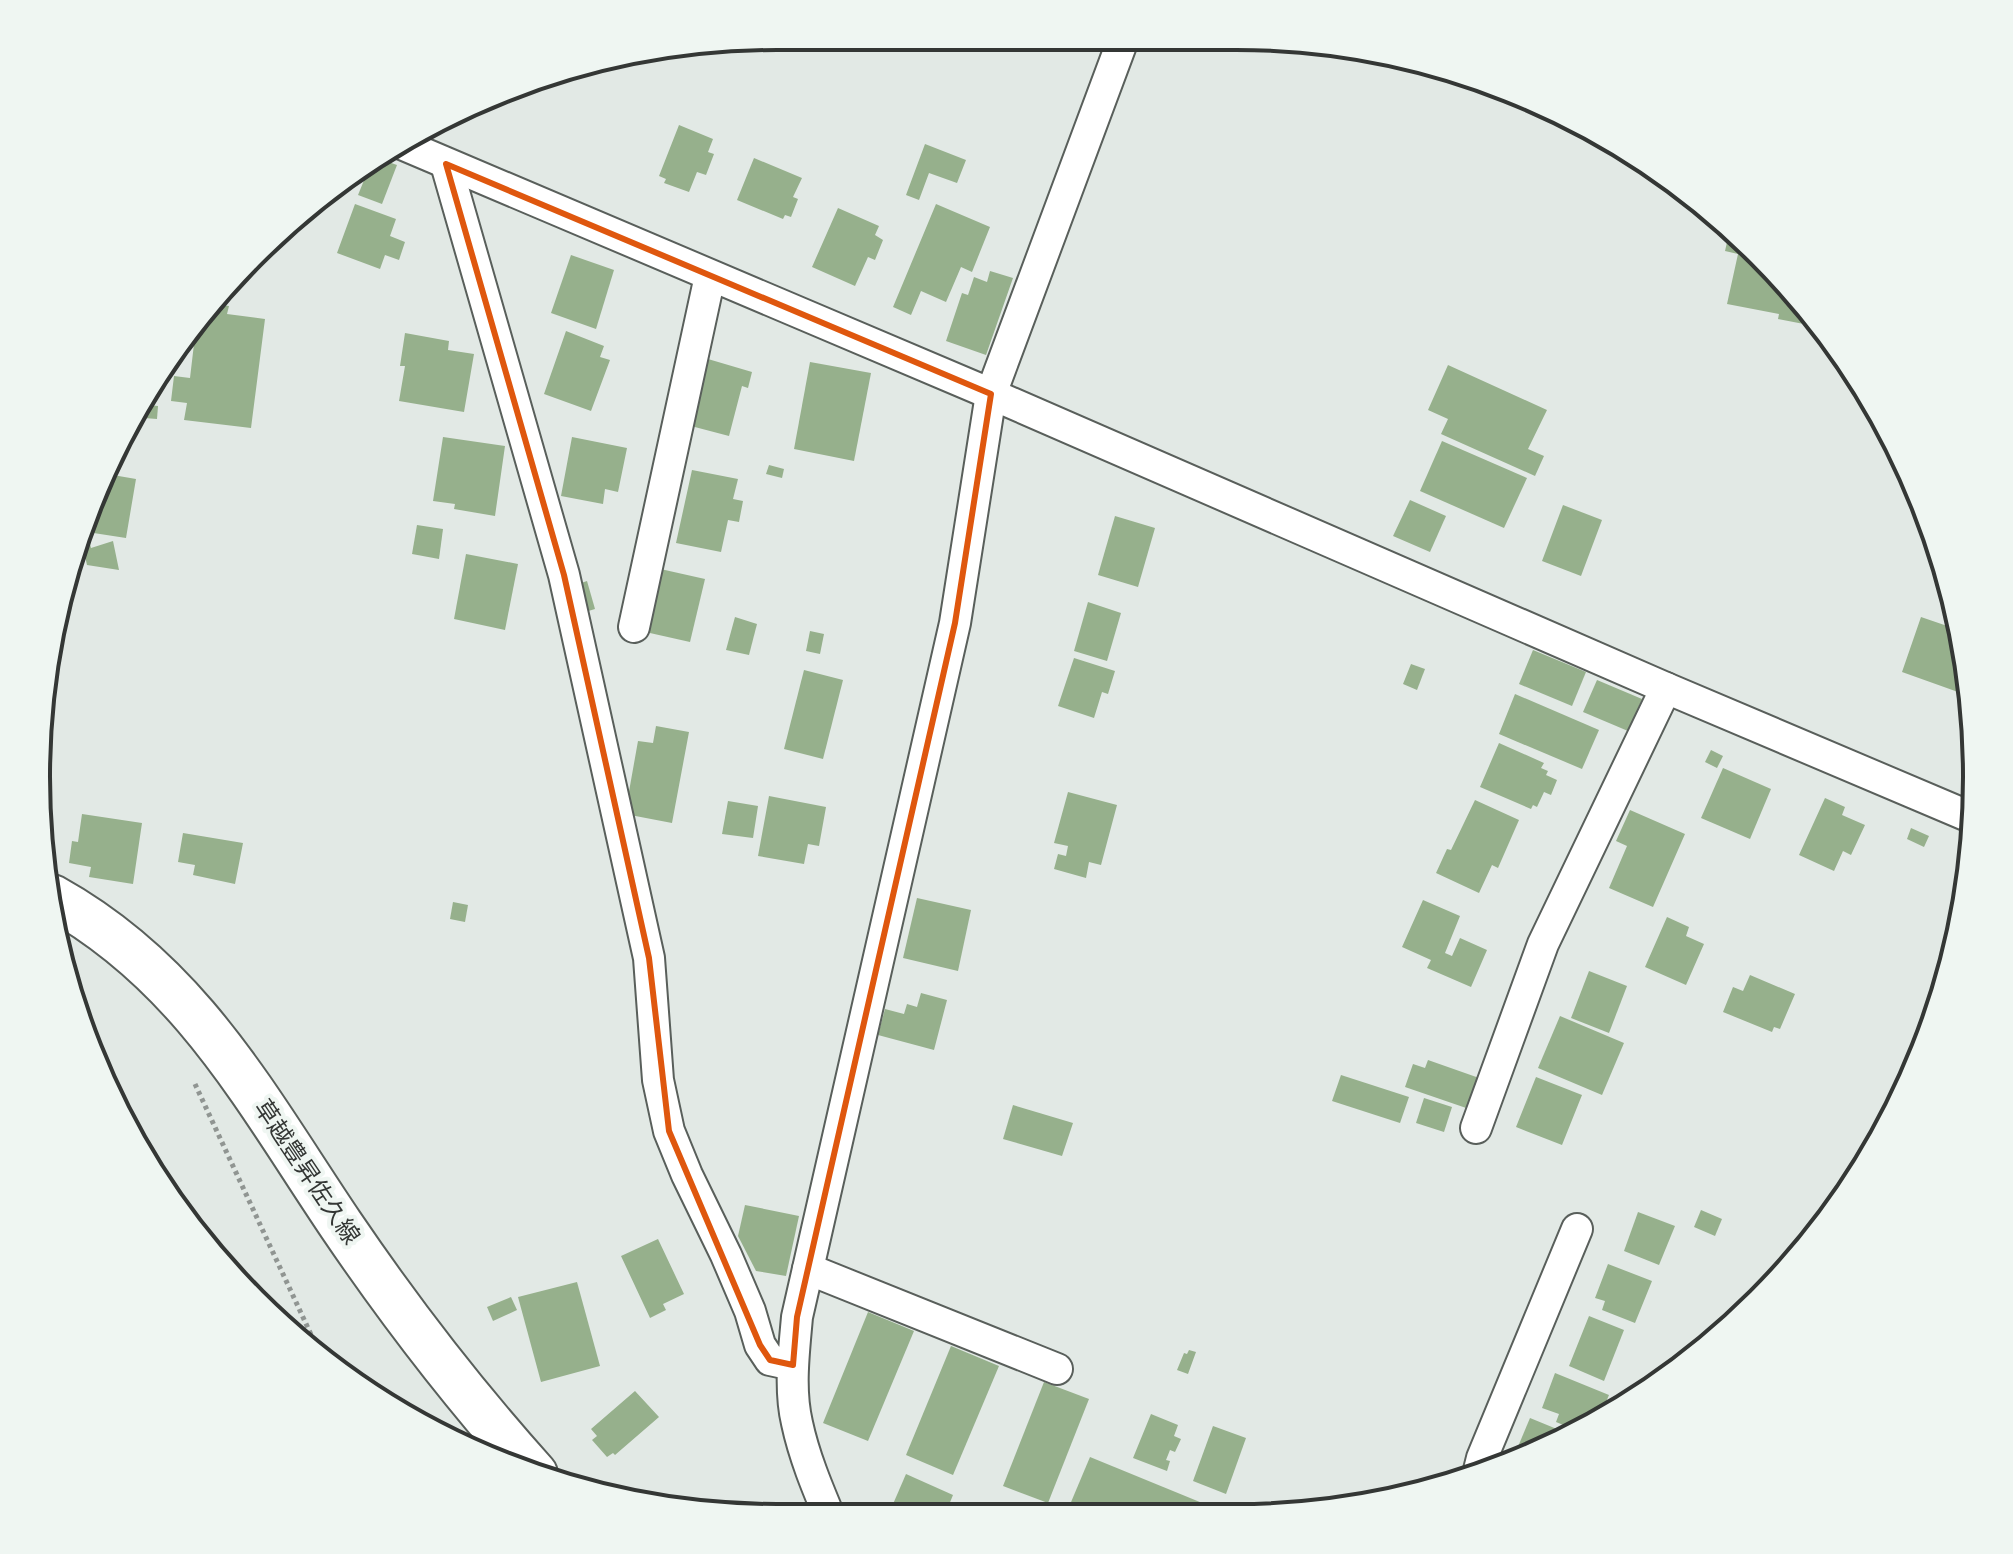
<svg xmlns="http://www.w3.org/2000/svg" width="2013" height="1554" font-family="Inter,'Noto Sans JP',sans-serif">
<rect width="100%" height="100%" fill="#e2e9e5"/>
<g fill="#96b08c">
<polygon points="679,125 713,139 708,152 714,154 706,175 697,172 689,192 664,183 666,179 659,176"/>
<polygon points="925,144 966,160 957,183 929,173 919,200 906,195"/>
<polygon points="377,158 397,165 382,204 358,195 371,163"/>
<polygon points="754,158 802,178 793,197 798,199 791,217 785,215 783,219 737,200"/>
<polygon points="355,204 396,219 390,236 405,242 399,260 385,255 380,269 337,253"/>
<polygon points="936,204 990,227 972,272 961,267 946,302 921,291 911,315 893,307"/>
<polygon points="838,208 879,226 875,235 883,240 875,260 868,257 855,286 812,267"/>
<polygon points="1730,229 1788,284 1785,298 1793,300 1794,294 1797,294 1812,314 1809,325 1778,319 1779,314 1727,304 1738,254 1725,251"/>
<polygon points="571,255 614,270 596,329 551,313"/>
<polygon points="990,271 1013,278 986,355 946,341 962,293 968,295 974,277 987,282"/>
<polygon points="214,304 229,306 227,314 265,319 251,428 184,420 187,403 171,401 174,376 190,378 196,327"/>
<polygon points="566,331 604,346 600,357 610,360 591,411 544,394"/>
<polygon points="405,333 449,341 448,350 474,354 464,412 399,401 405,366 400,366"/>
<polygon points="708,359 752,372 748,388 742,386 729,436 691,426"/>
<polygon points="810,362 871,373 854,461 794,449"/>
<polygon points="1448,365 1547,410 1528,449 1544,456 1535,476 1441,434 1448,419 1428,410"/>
<polygon points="138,404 158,406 157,419 131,417"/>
<polygon points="443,437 505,446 495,516 454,509 455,504 433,501"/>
<polygon points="572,437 627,448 618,492 605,489 603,504 561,496"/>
<polygon points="1442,441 1527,478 1504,528 1420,491"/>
<polygon points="769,465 784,469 782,478 766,474"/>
<polygon points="692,470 738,479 733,499 743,501 739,522 728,520 721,552 676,543"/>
<polygon points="107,474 136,479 126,538 87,532 91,548 113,541 119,570 87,565 81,539"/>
<polygon points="1410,500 1446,516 1430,552 1393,536"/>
<polygon points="1563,505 1602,520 1581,576 1542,561"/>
<polygon points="1115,516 1155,528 1138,587 1098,575"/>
<polygon points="417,525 443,529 439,559 412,554"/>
<polygon points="466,554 518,564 505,630 454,619"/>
<polygon points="656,568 705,579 690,642 641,631"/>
<polygon points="587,581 595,609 585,612 578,584"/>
<polygon points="1088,602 1121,613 1107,661 1074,651"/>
<polygon points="735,617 757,624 749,655 726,650"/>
<polygon points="1921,617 1959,630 1963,646 1959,657 1966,660 1967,666 1958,692 1902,672"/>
<polygon points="810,631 824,634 820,654 806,651"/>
<polygon points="1533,650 1586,672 1572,706 1519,684"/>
<polygon points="1074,658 1115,671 1108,694 1102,692 1094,718 1058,706"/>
<polygon points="1411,664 1425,669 1417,690 1403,684"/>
<polygon points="804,670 843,680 823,759 784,749"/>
<polygon points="1597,680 1642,699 1628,731 1583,712"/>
<polygon points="1515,694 1599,730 1582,769 1499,734"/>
<polygon points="656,726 689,732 672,823 625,814 638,741 653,743"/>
<polygon points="1499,743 1544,763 1541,768 1548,771 1546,775 1557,780 1551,795 1544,792 1537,807 1533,805 1531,809 1480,787"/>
<polygon points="1711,750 1723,756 1717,768 1705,762"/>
<polygon points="1723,768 1771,789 1750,839 1701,818"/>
<polygon points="1068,792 1117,805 1101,865 1089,862 1086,878 1054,869 1058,854 1066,856 1068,846 1054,843"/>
<polygon points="769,796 826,807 819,846 808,844 804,864 758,856"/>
<polygon points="1825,798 1845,807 1842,815 1865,825 1851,855 1843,851 1834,871 1799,855"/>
<polygon points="1475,800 1519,820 1498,868 1492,865 1479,893 1436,873 1447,849 1451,850"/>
<polygon points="728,801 758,806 753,838 722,834"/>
<polygon points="1630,810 1685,834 1653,907 1609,888 1627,846 1616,841"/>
<polygon points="82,814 142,823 133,884 89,877 91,867 69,863 72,841 78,842"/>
<polygon points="1911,828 1929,836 1924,847 1907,839"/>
<polygon points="183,833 243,843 235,884 193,875 195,865 178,862"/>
<polygon points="917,898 971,910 958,971 903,958"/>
<polygon points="1423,900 1460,916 1445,953 1452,956 1460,938 1487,950 1471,987 1427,968 1431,960 1402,947"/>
<polygon points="453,902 468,905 465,922 450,919"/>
<polygon points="1667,917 1689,927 1686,936 1704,944 1686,985 1645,967"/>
<polygon points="1948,938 1956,942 1953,962 1940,956"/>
<polygon points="1589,971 1627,986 1609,1033 1571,1018"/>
<polygon points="1750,975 1795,994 1780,1029 1774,1027 1772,1032 1723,1012 1733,987 1743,991"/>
<polygon points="921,993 947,1000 934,1050 878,1035 885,1009 904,1014 907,1004 917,1007"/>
<polygon points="1560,1016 1624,1043 1602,1095 1538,1068"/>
<polygon points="1428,1060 1482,1079 1472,1110 1405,1087 1413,1064 1425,1068"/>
<polygon points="1341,1075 1409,1097 1400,1123 1332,1101"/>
<polygon points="1536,1077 1582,1095 1562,1145 1516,1127"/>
<polygon points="1424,1098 1452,1107 1444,1132 1416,1123"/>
<polygon points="1013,1105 1073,1123 1062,1156 1003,1139"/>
<polygon points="745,1205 799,1216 786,1276 756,1271 738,1236"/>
<polygon points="1701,1210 1722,1219 1715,1236 1694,1227"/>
<polygon points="1638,1212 1675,1226 1659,1265 1624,1251"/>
<polygon points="658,1239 684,1294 663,1304 666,1310 650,1318 621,1256"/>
<polygon points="1608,1264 1652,1281 1635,1323 1602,1310 1605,1301 1595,1298"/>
<polygon points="577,1282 600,1366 541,1382 518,1297"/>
<polygon points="511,1297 517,1310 493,1321 487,1307"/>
<polygon points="868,1312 914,1331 868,1441 823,1423"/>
<polygon points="1589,1316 1624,1330 1604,1381 1569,1366"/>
<polygon points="951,1346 999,1366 953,1475 906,1455"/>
<polygon points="1189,1350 1196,1352 1188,1374 1177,1370 1184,1353 1187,1354"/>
<polygon points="1555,1373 1609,1395 1597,1423 1578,1431 1556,1422 1559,1414 1542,1408"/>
<polygon points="1044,1382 1089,1399 1048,1503 1003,1486"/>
<polygon points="635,1391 659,1417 615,1455 613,1453 607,1457 592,1440 597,1436 591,1429"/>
<polygon points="1151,1414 1178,1425 1174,1436 1181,1439 1175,1452 1170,1450 1166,1460 1170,1461 1167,1471 1133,1458"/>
<polygon points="1530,1418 1569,1434 1512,1461"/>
<polygon points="1213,1426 1246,1438 1226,1494 1193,1481"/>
<polygon points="1090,1457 1234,1516 1234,1517 1071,1517 1066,1514"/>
<polygon points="906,1474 953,1495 944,1517 887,1518"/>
</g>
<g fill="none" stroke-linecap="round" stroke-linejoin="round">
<defs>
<g id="street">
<polyline points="397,142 991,394 1666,688 1975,819"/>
<polyline points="446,164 564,575 649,958 658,1080 669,1131 687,1175 726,1255 750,1311 760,1345 770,1360 793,1365"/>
<polyline points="634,627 710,276"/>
<polyline points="1476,1128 1543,944 1666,688"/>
<polyline points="808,1269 1057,1369"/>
<polyline points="1481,1475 1479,1470 1482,1458 1577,1229"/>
<path d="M830 1518C817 1487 804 1456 797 1423 789 1389 794 1352 797 1317L955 623 991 394 1124 37"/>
</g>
<path id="secondary" d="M52 897C191 974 256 1099 341 1225 400 1312 465 1396 535 1474"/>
</defs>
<use href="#street" stroke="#595f5b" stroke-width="34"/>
<use href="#secondary" stroke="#595f5b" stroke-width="48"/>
<polyline stroke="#909592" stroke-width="5" stroke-dasharray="4 4" stroke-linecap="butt" points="195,1084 314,1341 314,1349"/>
<use href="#street" stroke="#fff" stroke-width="30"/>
<use href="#secondary" stroke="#fff" stroke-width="44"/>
</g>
<path fill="none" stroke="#df570e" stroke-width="6" stroke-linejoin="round" d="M446 164 991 394 955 623 797 1317 793 1365 770 1360 760 1345 669 1131 649 958 564 575Z"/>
<g text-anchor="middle" stroke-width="8" stroke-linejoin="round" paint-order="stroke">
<g font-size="24" fill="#343735" stroke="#eff6f2">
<text transform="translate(307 1172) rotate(56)" y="8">草越豊昇佐久線</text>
</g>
</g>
<path d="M0 0H2013V1554H0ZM777 50H1236A727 727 0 0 1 1963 777V777A727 727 0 0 1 1236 1504H777A727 727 0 0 1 50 777V777A727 727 0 0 1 777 50Z" fill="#eff6f2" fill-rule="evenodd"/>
<path fill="none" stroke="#343735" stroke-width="4" d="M777 50H1236A727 727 0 0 1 1963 777V777A727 727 0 0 1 1236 1504H777A727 727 0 0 1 50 777V777A727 727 0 0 1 777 50Z"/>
</svg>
